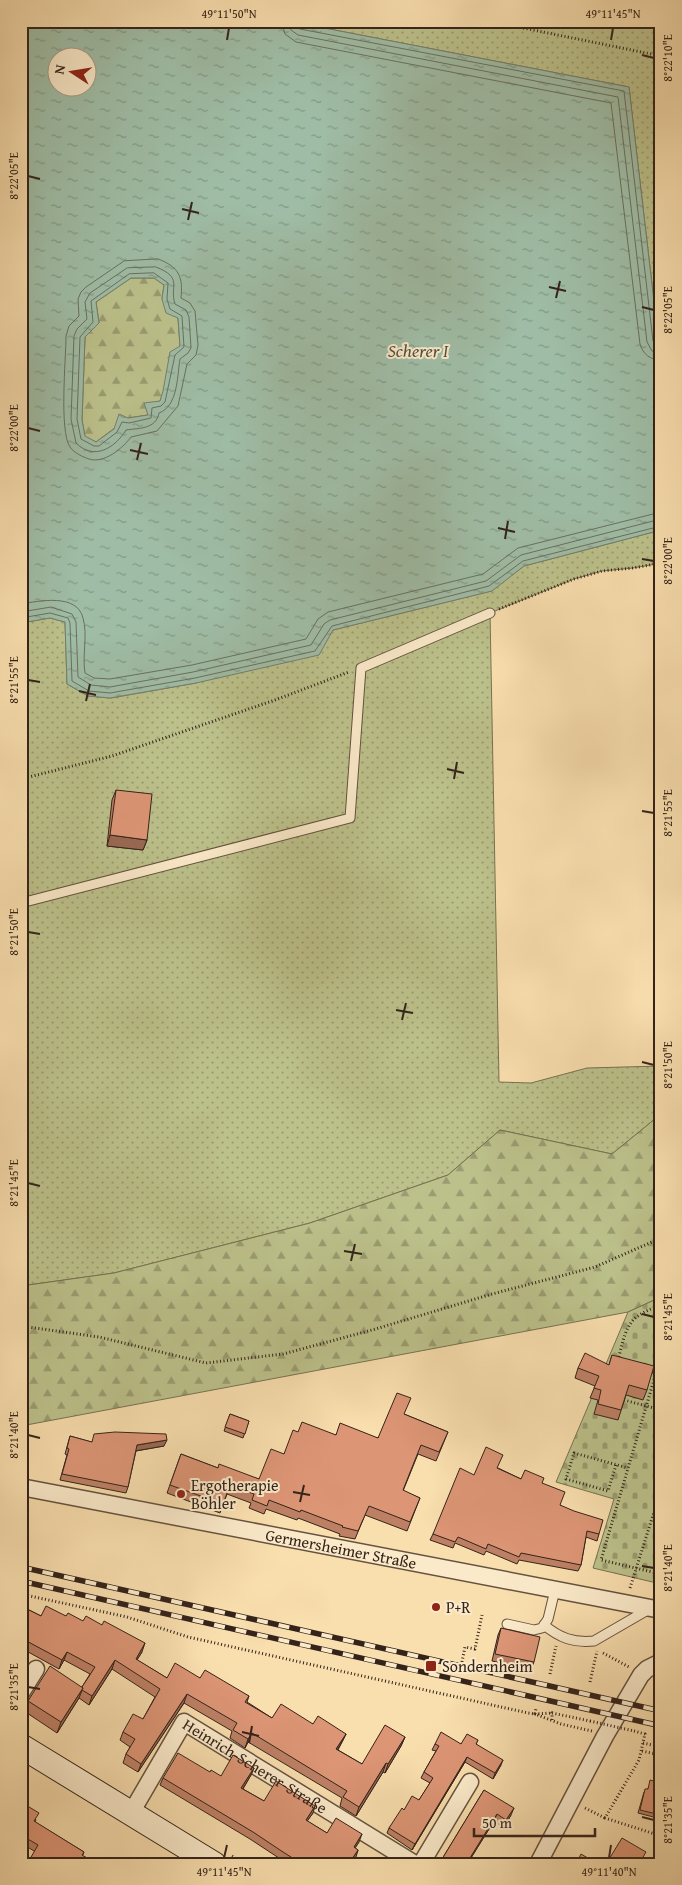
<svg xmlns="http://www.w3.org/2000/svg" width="682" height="1885" font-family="'Gentium Book Plus',serif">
<defs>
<pattern id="green-dots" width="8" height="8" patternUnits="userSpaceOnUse" patternTransform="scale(1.25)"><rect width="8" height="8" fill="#bcc18b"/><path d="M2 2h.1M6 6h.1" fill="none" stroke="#9a9c71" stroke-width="1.8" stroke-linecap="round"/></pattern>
<pattern id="forest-firs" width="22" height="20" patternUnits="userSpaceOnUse" patternTransform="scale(1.25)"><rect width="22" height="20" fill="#bcc18b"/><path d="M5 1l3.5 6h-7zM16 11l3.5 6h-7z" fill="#9a9c71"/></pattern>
<pattern id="cemetery-stones" width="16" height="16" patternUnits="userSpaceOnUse" patternTransform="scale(1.25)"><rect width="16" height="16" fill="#bcc18b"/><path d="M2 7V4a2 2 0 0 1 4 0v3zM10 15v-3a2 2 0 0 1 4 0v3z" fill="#9a9c71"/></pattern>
<pattern id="water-ripples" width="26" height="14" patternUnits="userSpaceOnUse" patternTransform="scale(1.25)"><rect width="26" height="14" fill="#9fbda6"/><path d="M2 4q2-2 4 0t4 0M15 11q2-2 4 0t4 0" fill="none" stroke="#829986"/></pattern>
</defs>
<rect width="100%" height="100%" fill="#f9deae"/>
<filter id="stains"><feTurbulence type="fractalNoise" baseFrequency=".004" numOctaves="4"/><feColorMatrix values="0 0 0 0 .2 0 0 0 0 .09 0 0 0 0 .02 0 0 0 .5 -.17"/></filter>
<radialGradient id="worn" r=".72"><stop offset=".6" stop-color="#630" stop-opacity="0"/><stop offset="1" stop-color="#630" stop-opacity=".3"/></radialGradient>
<g fill="url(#green-dots)" stroke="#787252">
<polygon points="288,21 661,21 661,362 629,87"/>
<polygon points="661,530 661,563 633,568 602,571 574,579 490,613 499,1082 531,1083 587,1068 661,1066 661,1114 612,1154 500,1130 448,1175 310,1223 114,1273 21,1286 21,623 50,618 65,622 67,684 88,696 111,698 196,683 333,630 491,591 524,566"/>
</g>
<g fill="url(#forest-firs)" stroke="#787252">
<polygon points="131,278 154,278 164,285 162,299 178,318 180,346 160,401 148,415 128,418 96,442 85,437 82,420 85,337 99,323 96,302"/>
<polygon points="661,1114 661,1297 628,1312 21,1426 21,1286 114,1273 310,1223 448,1175 500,1130 612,1154"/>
</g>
<polygon fill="url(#cemetery-stones)" stroke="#787252" points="661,1297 661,1584 593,1568 614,1499 556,1482 628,1312"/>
<path fill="url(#water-ripples)" stroke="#747f6e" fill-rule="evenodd" d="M21 21H288L629 87 661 362V530L524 566 492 591 333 630 319 655 196 683 110 698 88 696 67 684 65 622 50 618 21 623ZM58 58H88V88H58ZM131 278H154L164 285 162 299 166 313 178 318 180 346 170 352 163 391 160 401 144 403 148 415 128 418 119 414 114 429 96 442 85 436 82 420 85 337 99 323 96 302Z"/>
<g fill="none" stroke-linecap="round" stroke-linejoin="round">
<g stroke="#6a7060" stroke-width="1">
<path d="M281 21 285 34 296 42 611 103 640 344C643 354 650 360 661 360"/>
<polyline points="288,21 291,30 298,35 618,97 647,342 652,351 661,353"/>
<polyline points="295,21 295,26 300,29 624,91 653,341 656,345 661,347"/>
<path d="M158 259C180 267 183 278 181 298L190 303 195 311 198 345 196 355 187 364 178 406 157 431 131 437C123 448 104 464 89 459 83 457 74 453 70 447 59 431 66 358 66 336L69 326 79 316 78 299 81 292 86 287 124 261Z"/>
<path d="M156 267C184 278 169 286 175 304L186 310 189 317 191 348 188 353 180 359C177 377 178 406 159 413 156 429 140 428 126 430 115 448 94 461 76 443L71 419 74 336 77 329 87 319 85 302 90 293 127 268Z"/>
<polygon points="154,273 168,283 167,299 170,309 182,316 184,347 175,355 165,402 161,406 152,408 151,418 129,423 122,422 117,432 99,446 94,446 81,439 77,419 80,337 93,322 91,301 129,274"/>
<path d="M21 604C39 601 77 593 83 618 88 635 82 655 85 673L94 678 110 679 192 665 306 639 318 619 328 612 483 574 518 548 661 512"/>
<polyline points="21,612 51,607 72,614 76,622 78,677 91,685 110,687 193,672 311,645 324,624 330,620 486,581 521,555 661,519"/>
<polyline points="21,618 50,613 68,618 70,623 72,681 89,691 110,693 195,678 315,651 332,626 489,586 523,561 661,526"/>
</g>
<defs>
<g id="service">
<polyline points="21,903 350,818 361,668 490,613"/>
<polyline points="507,1624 534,1630 542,1628 548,1619 555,1590"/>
<path d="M544 1625C560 1638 573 1643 594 1641L651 1608"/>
</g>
<g id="minor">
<path id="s1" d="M21 1487 661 1610"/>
<polyline points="21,1693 36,1669"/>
<path id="s2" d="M131 1813 184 1722 415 1864"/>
<polyline points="421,1864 470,1782"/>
<polyline points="538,1864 605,1736 641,1675 647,1669 661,1662"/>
</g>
<polyline id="secondary" points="21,1746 214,1864"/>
</defs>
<use href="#service" stroke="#65523f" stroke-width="11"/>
<use href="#minor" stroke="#65523f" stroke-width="19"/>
<use href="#secondary" stroke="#34231a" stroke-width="26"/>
<g stroke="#34231a" stroke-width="3" stroke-dasharray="1 2.5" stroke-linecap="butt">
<polyline points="489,21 661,56"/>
<polyline points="661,21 661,22"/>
<polyline points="499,609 574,579 602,571 633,568 661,563"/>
<polyline points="21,779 112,756 275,700 349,672"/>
<polyline points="21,1326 99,1337 206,1363 283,1354 372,1330 492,1294 595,1267 661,1238"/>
<path d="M618 1360C622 1346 625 1324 638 1316 645 1311 653 1308 661 1305"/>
<polyline points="649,1371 656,1373 601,1560 661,1574"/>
<polyline points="624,1400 661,1410"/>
<polyline points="616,1465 608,1491 566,1479 574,1453 628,1468"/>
<polyline points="630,1588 661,1490"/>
<polyline points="21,1594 127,1617 188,1637 528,1713 535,1714 536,1708"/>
<polyline points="603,1653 629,1667"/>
<polyline points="462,1662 465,1647 475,1649 482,1615"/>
<polyline points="550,1674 556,1646"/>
<polyline points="590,1682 597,1651"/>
<polyline points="551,1712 552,1713 535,1714 561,1724 592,1731"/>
<polyline points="552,1720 552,1713 590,1721"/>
<polyline points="634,1731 645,1734 639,1760 605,1818 661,1836"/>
<polyline points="643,1743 661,1747"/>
<polyline points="642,1751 661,1755"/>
<polyline points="585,1808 605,1818"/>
<polyline points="232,1856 244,1864"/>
</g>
<use href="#service" stroke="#fbeaca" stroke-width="9"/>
<use href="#minor" stroke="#fbeaca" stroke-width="16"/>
<use href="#secondary" stroke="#fbeaca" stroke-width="24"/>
<defs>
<g id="rail">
<polyline points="21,1567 661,1711"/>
<polyline points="21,1581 661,1726"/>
</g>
</defs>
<use href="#rail" stroke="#34231a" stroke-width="5.5"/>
<use href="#rail" stroke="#fbeaca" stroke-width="4" stroke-dasharray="11" stroke-linecap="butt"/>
<polyline stroke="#34231a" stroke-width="3" stroke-dasharray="1 2.5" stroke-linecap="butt" points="590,1721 634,1731"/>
</g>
<g fill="#bd8065" stroke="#34231a">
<polygon points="116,790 147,840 143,850 107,846 112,800"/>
<polygon points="612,1355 647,1390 643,1400 626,1395 618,1420 594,1414 598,1400 590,1398 595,1386 575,1378 578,1368 609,1365"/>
<polygon points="230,1414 249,1421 243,1438 224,1431"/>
<polygon points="404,1414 448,1432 436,1461 418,1454 403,1491 420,1498 407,1531 365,1515 355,1539 339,1536 340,1534 298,1518 297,1520 266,1509 264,1514 249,1508 251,1503 227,1494 220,1513 167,1493 181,1454 218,1468 259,1479 284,1454 298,1432 378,1438"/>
<polygon points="70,1436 91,1442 164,1446 136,1451 128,1487 126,1493 60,1480 67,1455 65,1454"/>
<polygon points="498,1468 521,1479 542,1483 560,1505 599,1534 597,1541 586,1537 581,1565 578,1571 519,1560 517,1564 486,1551 484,1555 455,1543 453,1548 430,1540 433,1534 474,1475"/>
<polygon points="21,1606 41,1616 66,1616 142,1652 137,1660 167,1678 200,1678 249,1696 247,1702 272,1718 313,1724 346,1734 338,1750 362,1764 405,1737 401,1746 385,1773 383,1772 356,1816 340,1806 342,1798 248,1742 245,1748 230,1738 232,1731 184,1703 138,1772 123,1763 126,1754 130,1747 120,1740 123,1732 143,1719 155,1697 112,1669 89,1705 79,1698 57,1733 24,1711 28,1701 82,1687 90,1674 64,1660 59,1669 21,1648"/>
<polygon points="501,1628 534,1662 531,1669 492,1661 498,1635"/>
<polygon points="478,1740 476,1744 501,1765 493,1779 465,1762 412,1850 387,1833 389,1828 404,1810 419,1800 430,1783 421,1778 424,1772 436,1751 432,1750 435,1744 461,1744"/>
<polygon points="254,1768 251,1775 243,1789 264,1801 313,1813 307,1821 327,1833 359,1842 355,1848 358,1850 354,1860 359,1864 288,1864 250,1839 160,1785 163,1778 221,1776"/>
<polygon points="661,1783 661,1819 638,1813 644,1792 647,1789"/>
<polygon points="484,1790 511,1815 504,1827 494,1821 471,1858 439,1864"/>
<polygon points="21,1802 36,1820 35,1822 84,1852 83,1855 34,1851 21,1843"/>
</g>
<g fill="#9a6852" stroke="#34231a">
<polygon points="110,835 147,840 143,850 107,846"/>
<polygon points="167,1440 164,1446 135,1451 137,1445"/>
<polygon points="145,1643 142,1652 132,1667 136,1659"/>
<polygon points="67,1652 64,1660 59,1669 62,1660"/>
<polygon points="115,1660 112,1669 89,1705 92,1696"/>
<polygon points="83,1688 79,1698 57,1733 61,1722"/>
<polygon points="187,1694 184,1703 138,1772 141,1764"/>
<polygon points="252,1733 248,1742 245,1748 248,1739"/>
<polygon points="346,1734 342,1742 333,1757 336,1749"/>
<polygon points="405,1737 401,1746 385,1773 388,1764"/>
<polygon points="467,1757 465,1762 412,1850 415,1844"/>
<polygon points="503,1760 501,1765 493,1779 495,1773"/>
<polygon points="386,1763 383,1772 356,1816 359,1807"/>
<polygon points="254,1768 251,1775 239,1795 241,1788"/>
<polygon points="315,1806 313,1813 303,1827 306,1820"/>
<polygon points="514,1808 511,1815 504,1827 506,1820"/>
<polygon points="497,1814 494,1821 467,1864 470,1858"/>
<polygon points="362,1834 359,1842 351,1854 354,1847"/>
<polygon points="358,1850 356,1857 351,1864 352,1859"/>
</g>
<g fill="#dc9575" stroke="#34231a">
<polygon points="116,790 152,794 147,840 110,835"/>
<polygon points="585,1353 609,1365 612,1355 654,1366 647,1390 629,1385 621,1410 598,1404 601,1390 594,1388 599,1376 578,1368"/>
<polygon points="397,1393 411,1398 404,1414 448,1432 439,1452 421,1445 403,1490 420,1498 410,1522 369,1506 358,1531 342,1527 343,1526 301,1510 300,1512 269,1500 267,1506 252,1500 254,1494 230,1485 223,1504 170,1485 181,1454 218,1468 219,1464 259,1479 271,1449 284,1454 293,1430 298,1432 302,1422 336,1435 340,1423 378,1438"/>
<polygon points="230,1414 249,1421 245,1434 225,1427"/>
<polygon points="115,1432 166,1434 167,1440 137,1445 128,1487 62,1474 69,1449 67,1448 70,1436 92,1442 94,1434"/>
<polygon points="486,1447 503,1455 497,1468 521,1479 525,1470 544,1478 542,1483 565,1492 560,1505 574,1511 603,1520 599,1534 587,1531 581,1565 521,1553 519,1557 488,1544 486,1549 458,1537 455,1542 433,1534 460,1468 474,1475"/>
<polygon points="21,1606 41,1616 46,1606 66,1616 68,1613 83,1621 86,1616 102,1625 104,1621 145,1643 136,1659 167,1678 175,1663 200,1678 205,1670 249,1696 245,1702 272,1718 281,1704 313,1724 318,1716 346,1734 336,1749 362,1764 385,1725 405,1737 388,1764 386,1763 359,1807 343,1797 347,1791 252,1733 248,1739 233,1730 237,1723 187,1694 141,1764 126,1754 135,1739 123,1732 133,1714 143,1719 160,1689 115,1660 92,1696 82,1690 83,1688 82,1687 95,1667 67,1652 62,1660 21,1638"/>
<polygon points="501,1628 540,1637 534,1662 495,1654"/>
<polygon points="50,1666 83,1688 61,1722 28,1701"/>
<polygon points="441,1732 461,1744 467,1734 478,1740 476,1744 503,1760 495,1773 467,1757 415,1844 389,1828 402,1808 404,1810 412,1796 419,1800 433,1778 424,1772 439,1746 435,1744"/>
<polygon points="178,1753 210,1772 211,1770 221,1776 233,1755 254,1768 241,1788 264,1801 276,1781 315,1806 306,1820 327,1833 336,1818 362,1834 354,1847 358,1850 352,1859 359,1864 302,1864 283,1852 253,1832 163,1778"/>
<polygon points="650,1780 661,1783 661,1815 640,1810 645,1789 648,1789"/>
<polygon points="484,1790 514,1808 506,1820 497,1814 470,1858 481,1864 439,1864"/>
<polygon points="21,1802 39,1813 34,1821 84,1852 82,1855 97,1864 27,1864 38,1845 21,1835"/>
<polygon points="622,1838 646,1852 639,1864 606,1864"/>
<polygon points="581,1854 598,1864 576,1864"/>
<polygon points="126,1859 134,1864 123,1864"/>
</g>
<path fill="none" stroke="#34231a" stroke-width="2" d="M227 40 229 28M611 40 613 28M642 55 654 58M28 176 40 179M182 209 199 213M188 220 192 202M549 287 566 291M556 298 560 281M642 307 654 310M28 428 40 431M130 450 148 454M137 460 141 443M498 528 515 532M505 539 508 521M642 559 654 561M28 680 40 682M79 691 96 695M86 701 90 684M447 769 464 773M454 779 457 762M642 811 654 813M28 932 40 934M396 1010 413 1013M402 1020 406 1003M642 1062 654 1065M28 1183 40 1186M344 1251 362 1254M351 1261 355 1244M642 1314 654 1317M28 1435 40 1438M293 1492 310 1495M300 1502 304 1485M642 1566 654 1568M28 1687 40 1689M242 1732 259 1736M249 1743 252 1726M642 1817 654 1820M224 1858 227 1845M609 1858 611 1845"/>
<g fill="#8f2418" stroke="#fbeaca" stroke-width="2">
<circle cx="181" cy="1494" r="5"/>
<circle cx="436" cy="1607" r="5"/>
<rect x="425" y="1660" width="12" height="12" rx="2.5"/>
</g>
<g text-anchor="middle" stroke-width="4" stroke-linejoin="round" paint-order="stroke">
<g font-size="16" fill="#34231a" stroke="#fbeaca" text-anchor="start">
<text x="191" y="1491">Ergotherapie<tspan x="191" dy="18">Böhler</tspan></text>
<text x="446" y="1613">P+R</text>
<text x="442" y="1672">Sondernheim</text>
</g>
<g font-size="16" fill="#34231a" stroke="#fbeaca">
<text dy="6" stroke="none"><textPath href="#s1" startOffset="326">Germersheimer Straße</textPath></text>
<text dy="6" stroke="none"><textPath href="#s2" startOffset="189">Heinrich-Scherer-Straße</textPath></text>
</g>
<g font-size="18" font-style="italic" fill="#545144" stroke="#fbeaca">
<text x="418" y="357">Scherer I</text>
</g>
</g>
<rect width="682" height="1885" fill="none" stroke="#f9deae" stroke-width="55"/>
<g transform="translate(72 72) rotate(282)"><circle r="24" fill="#fbeaca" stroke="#ab9a84"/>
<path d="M0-4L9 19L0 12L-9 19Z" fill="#8f2418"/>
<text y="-8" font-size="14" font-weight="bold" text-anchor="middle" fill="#34231a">N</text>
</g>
<path d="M474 1828v8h121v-8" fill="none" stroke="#34231a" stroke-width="2.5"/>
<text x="482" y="1828" font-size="15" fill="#34231a" stroke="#fbeaca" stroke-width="4" paint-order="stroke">50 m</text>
<rect x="28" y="28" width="626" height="1830" fill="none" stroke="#34231a" stroke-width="2"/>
<g font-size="12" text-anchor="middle" fill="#34231a">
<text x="229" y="18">49°11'50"N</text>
<text x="613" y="18">49°11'45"N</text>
<text transform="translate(668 58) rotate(-90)" y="4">8°22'10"E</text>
<text transform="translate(14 176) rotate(-90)" y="4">8°22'05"E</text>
<text transform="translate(668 310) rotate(-90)" y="4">8°22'05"E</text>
<text transform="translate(14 428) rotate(-90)" y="4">8°22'00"E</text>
<text transform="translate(668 561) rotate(-90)" y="4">8°22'00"E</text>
<text transform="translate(14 680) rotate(-90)" y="4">8°21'55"E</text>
<text transform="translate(668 813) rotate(-90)" y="4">8°21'55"E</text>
<text transform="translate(14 932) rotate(-90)" y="4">8°21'50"E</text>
<text transform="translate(668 1065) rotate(-90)" y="4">8°21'50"E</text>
<text transform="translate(14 1183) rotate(-90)" y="4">8°21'45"E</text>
<text transform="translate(668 1317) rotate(-90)" y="4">8°21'45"E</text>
<text transform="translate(14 1435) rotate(-90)" y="4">8°21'40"E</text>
<text transform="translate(668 1568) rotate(-90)" y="4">8°21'40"E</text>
<text transform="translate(14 1687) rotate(-90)" y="4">8°21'35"E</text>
<text transform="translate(668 1820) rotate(-90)" y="4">8°21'35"E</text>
<text x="224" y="1876">49°11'45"N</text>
<text x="609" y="1876">49°11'40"N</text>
</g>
<rect width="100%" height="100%" filter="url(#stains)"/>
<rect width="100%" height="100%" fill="url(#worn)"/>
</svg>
